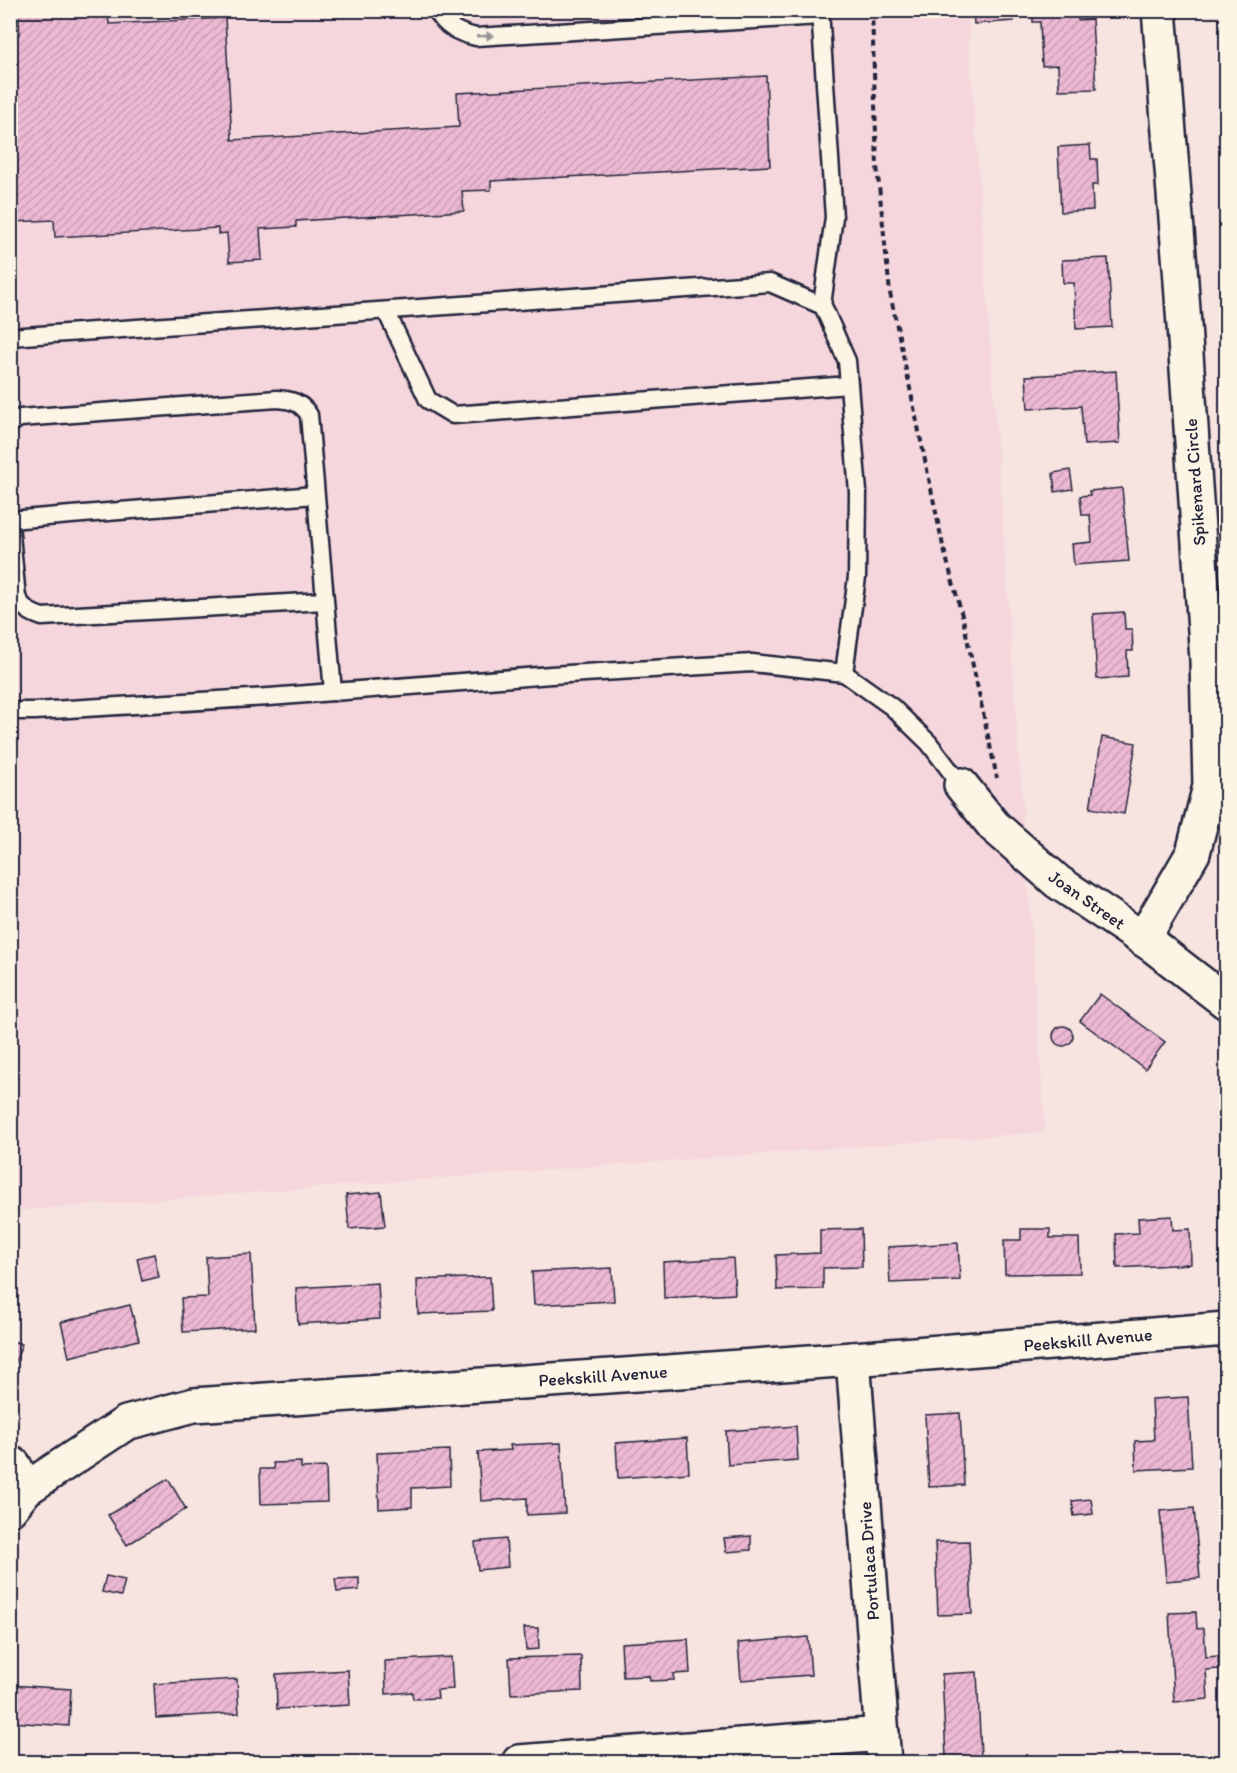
<svg xmlns="http://www.w3.org/2000/svg" width="1237" height="1773" font-family="Itim,sans-serif">
<defs>
<pattern id="building-hatch" width="6" height="6" patternUnits="userSpaceOnUse" patternTransform="scale(1.5)"><rect width="6" height="6" fill="#ecb8d3"/><path d="M-1 1l2-2M0 6l6-6M5 7l2-2" fill="none" stroke="#ca9eb6"/></pattern>
</defs>
<rect width="100%" height="100%" fill="#f7e3e0"/>
<filter id="ink" filterUnits="userSpaceOnUse"><feTurbulence type="fractalNoise" baseFrequency=".0167" numOctaves="2"/><feDisplacementMap in="SourceGraphic" scale="12" xChannelSelector="R" yChannelSelector="G"/><feConvolveMatrix kernelMatrix="1 2 1 2 8 2 1 2 1" color-interpolation-filters="sRGB"/></filter>
<g filter="url(#ink)">
<polygon fill="#f4d6dc" points="11,11 967,11 1045,1132 11,1211"/>
<g fill="url(#building-hatch)" stroke="#22223b" stroke-width="1.5">
<polygon points="18,10 108,10 109,24 225,18 232,140 459,127 457,93 766,76 770,166 491,181 491,190 462,191 464,211 296,221 296,227 260,229 262,260 229,262 227,233 218,234 218,228 55,237 54,220 13,222 10,175 10,35 20,34"/>
<polygon points="973,10 1013,10 1014,21 974,24"/>
<polygon points="1033,10 1077,10 1078,20 1092,19 1096,89 1059,90 1058,65 1042,66 1040,22 1033,22"/>
<polygon points="1090,145 1091,159 1097,159 1098,185 1092,185 1093,210 1061,212 1058,147"/>
<polygon points="1108,258 1112,327 1076,329 1074,283 1063,283 1062,260"/>
<polygon points="1116,371 1120,443 1084,445 1081,406 1028,409 1026,376"/>
<polygon points="1070,470 1073,489 1055,492 1053,473"/>
<polygon points="1122,488 1129,561 1074,565 1072,544 1092,542 1090,515 1082,515 1080,496 1090,495 1089,491"/>
<polygon points="1124,612 1125,629 1132,629 1133,651 1127,651 1128,677 1097,679 1093,614"/>
<polygon points="1102,737 1136,743 1124,814 1090,808"/>
<polygon points="1100,994 1165,1042 1145,1069 1080,1021"/>
<circle cx="1063" cy="1036" r="10"/>
<polygon points="381,1192 385,1226 349,1229 346,1195"/>
<polygon points="1172,1216 1173,1230 1190,1229 1191,1264 1117,1268 1116,1234 1139,1233 1138,1218"/>
<polygon points="861,1229 862,1267 823,1268 823,1289 777,1290 776,1255 820,1253 820,1230"/>
<polygon points="1021,1229 1050,1229 1050,1238 1079,1238 1080,1273 1005,1274 1004,1240 1021,1240"/>
<polygon points="958,1243 960,1280 890,1283 888,1247"/>
<polygon points="154,1254 159,1277 142,1281 137,1258"/>
<polygon points="251,1254 255,1328 183,1332 181,1298 208,1297 206,1257"/>
<polygon points="733,1258 735,1294 664,1298 663,1262"/>
<polygon points="612,1268 614,1301 534,1305 532,1272"/>
<polygon points="490,1277 492,1311 418,1314 417,1280"/>
<polygon points="378,1283 380,1319 298,1324 296,1288"/>
<polygon points="130,1305 139,1340 69,1357 61,1322"/>
<polygon points="10,1340 22,1344 10,1376"/>
<polygon points="1188,1397 1192,1467 1136,1470 1135,1441 1154,1440 1152,1399"/>
<polygon points="960,1413 964,1485 929,1487 925,1415"/>
<polygon points="796,1426 798,1460 728,1465 726,1431"/>
<polygon points="687,1438 689,1473 618,1478 616,1443"/>
<polygon points="561,1443 565,1513 527,1515 527,1498 481,1501 478,1452 511,1450 510,1445"/>
<polygon points="449,1450 450,1486 412,1488 412,1507 379,1509 377,1453"/>
<polygon points="301,1462 301,1468 326,1467 327,1502 261,1504 260,1469 274,1469 273,1463"/>
<polygon points="168,1479 186,1509 127,1545 108,1515"/>
<polygon points="1091,1499 1093,1514 1074,1516 1072,1501"/>
<polygon points="1194,1508 1200,1578 1166,1581 1160,1511"/>
<polygon points="751,1536 751,1550 726,1552 724,1538"/>
<polygon points="506,1539 508,1567 478,1570 475,1542"/>
<polygon points="969,1541 972,1614 938,1615 935,1542"/>
<polygon points="106,1576 125,1580 121,1596 102,1592"/>
<polygon points="359,1578 359,1590 337,1592 335,1579"/>
<polygon points="1196,1612 1197,1629 1204,1628 1206,1657 1218,1656 1219,1669 1206,1670 1208,1699 1174,1702 1169,1613"/>
<polygon points="524,1628 538,1628 539,1649 526,1650"/>
<polygon points="808,1637 811,1675 741,1680 738,1643"/>
<polygon points="688,1639 690,1673 673,1674 674,1680 650,1681 649,1676 623,1677 621,1643"/>
<polygon points="581,1656 582,1691 511,1694 509,1658"/>
<polygon points="451,1657 453,1689 437,1690 438,1698 413,1699 412,1692 386,1694 385,1661"/>
<polygon points="348,1670 350,1705 277,1709 276,1674"/>
<polygon points="977,1672 981,1756 946,1758 942,1674"/>
<polygon points="237,1679 239,1713 156,1718 154,1684"/>
<polygon points="10,1685 71,1689 69,1726 10,1722"/>
</g>
<g fill="none" stroke-linecap="round" stroke-linejoin="round">
<defs>
<g id="lane">
<path d="M437 10C444 27 459 33 476 37L820 16"/>
<polyline points="820,10 834,217 822,305"/>
<polyline points="386,311 428,400 453,415 849,385"/>
<polyline points="10,337 770,283 823,306 847,361 858,492 857,577 844,673"/>
<path d="M10 424 20 418 277 399C291 400 301 402 309 415L333 692"/>
<polyline points="10,520 315,495"/>
<path d="M10 524 17 598C24 609 30 613 42 617L324 601"/>
<polyline points="10,711 35,711 269,697 551,675 752,663 844,673 892,707 929,743 961,785"/>
</g>
<g id="street">
<polyline points="961,785 994,826 1058,882 1152,945 1226,1002"/>
<polyline points="1143,939 1193,853 1210,786 1207,660 1180,267 1159,10"/>
<polyline points="853,1359 884,1762"/>
<polyline points="10,1463 14,1465 26,1489"/>
<polyline points="10,1509 26,1489 126,1423 194,1405 853,1359 1226,1329"/>
<polyline points="519,1762 882,1734"/>
</g>
</defs>
<use href="#lane" stroke="#22223b" stroke-width="21"/>
<use href="#street" stroke="#22223b" stroke-width="38"/>
<polyline stroke="#22223b" stroke-width="4" stroke-dasharray="6 4.5" stroke-linecap="butt" points="872,10 877,166 890,293 943,546 963,619 997,778"/>
<use href="#lane" stroke="#fcf5e5" stroke-width="16"/>
<use href="#street" stroke="#fcf5e5" stroke-width="33"/>
</g>
<defs><path id="oneway-solid" d="M-6-.8H1V-3.2L6.5 0L1 3.2V.8H-6Z" transform="scale(1.5)"/></defs>
<use fill="#9a9698" href="#oneway-solid" transform="translate(485 36) rotate(-2)"/>
</g>
<g text-anchor="middle" stroke-width="4.5" stroke-linejoin="round" paint-order="stroke">
<g font-size="18" fill="#22223b" stroke="#fcf5e5">
<text transform="translate(1195 482) rotate(-94)" y="6">Spikenard Circle</text>
<text transform="translate(1087 900) rotate(35)" y="6">Joan Street</text>
<text transform="translate(1088 1340) rotate(-5)" y="6">Peekskill Avenue</text>
<text transform="translate(603 1376) rotate(-4)" y="6">Peekskill Avenue</text>
<text transform="translate(869 1561) rotate(-94)" y="6">Portulaca Drive</text>
</g>
</g>
<rect width="1237" height="1773" fill="none" stroke="#fcf5e5" stroke-width="36"/>
<rect x="18" y="18" width="1201" height="1737" fill="none" stroke="#22223b" stroke-width="2" filter="url(#ink)"/>
</svg>
